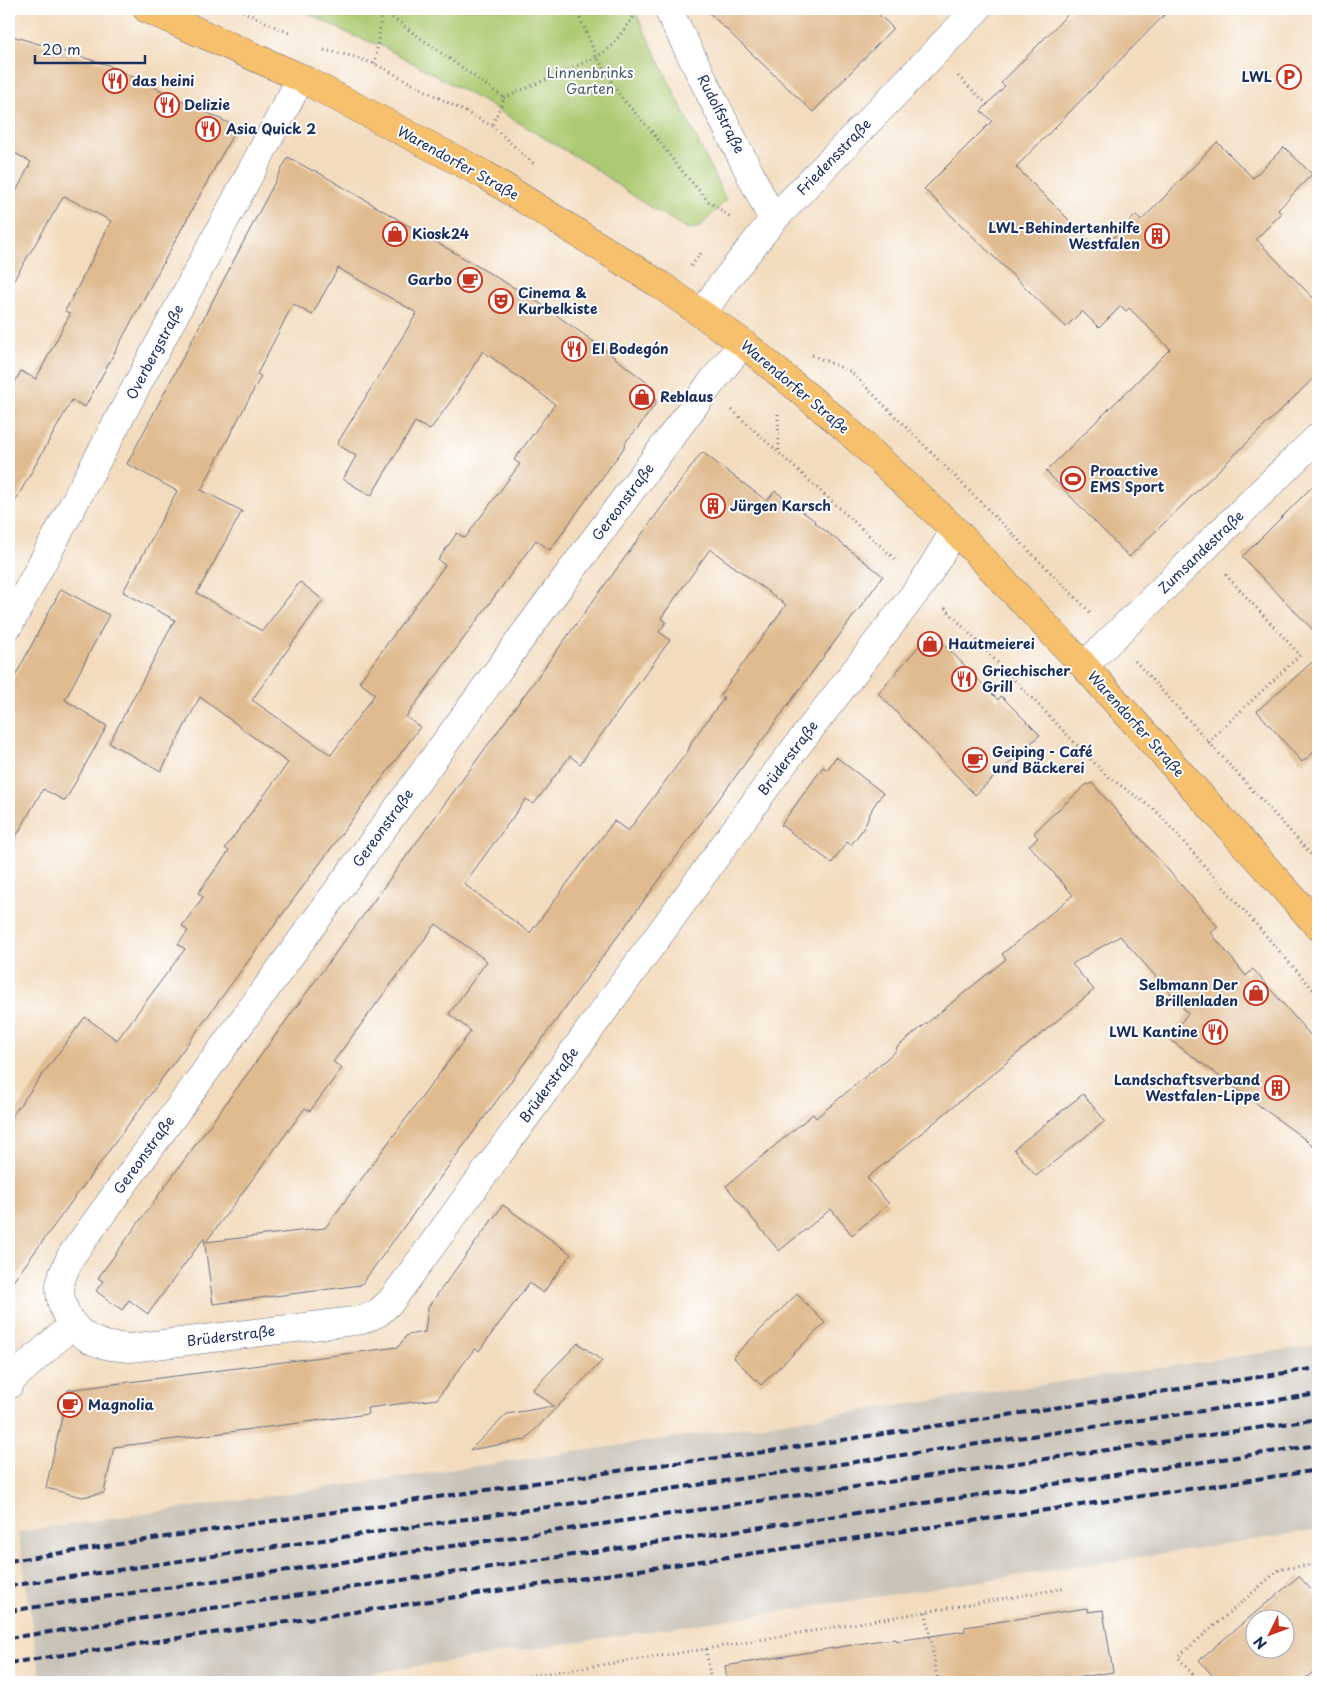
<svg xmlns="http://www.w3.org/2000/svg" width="1327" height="1691" font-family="'Playpen Sans',sans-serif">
<rect width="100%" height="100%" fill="#fff"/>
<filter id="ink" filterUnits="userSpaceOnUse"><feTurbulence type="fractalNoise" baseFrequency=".02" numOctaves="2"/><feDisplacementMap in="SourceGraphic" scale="10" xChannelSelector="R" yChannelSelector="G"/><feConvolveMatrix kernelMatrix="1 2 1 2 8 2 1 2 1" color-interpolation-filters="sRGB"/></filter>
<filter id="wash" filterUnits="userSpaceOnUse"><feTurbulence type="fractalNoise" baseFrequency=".0096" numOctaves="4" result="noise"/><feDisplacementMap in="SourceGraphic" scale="20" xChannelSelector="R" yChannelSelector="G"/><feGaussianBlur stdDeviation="1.12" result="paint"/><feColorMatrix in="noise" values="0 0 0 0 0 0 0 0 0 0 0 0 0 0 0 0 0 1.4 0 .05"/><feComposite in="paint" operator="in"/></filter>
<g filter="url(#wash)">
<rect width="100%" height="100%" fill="#f3dcbe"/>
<polygon fill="#c9c3b8" points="1318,1345 1318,1530 313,1682 41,1682 18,1532"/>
<polygon fill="#acca71" stroke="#647c68" points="299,9 634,9 726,200 700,227 688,229 648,206 588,164 484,102 380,45 354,36"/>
<g id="blocks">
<g fill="#e0bb90" fill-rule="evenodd">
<polygon points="705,9 873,9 893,28 813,112"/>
<polygon points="1073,9 1170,9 1016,167 1100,251 1136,215 1141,221 1217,142 1253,178 1284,147 1312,174 1278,210 1281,214 1256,239 1318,303 1318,374 1129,557 1046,471 1170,349 1129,308 1126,311 1121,306 1099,328 1082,311 1066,327 924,189 992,121 981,111 1005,86 1001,83"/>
<polygon points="9,35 108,65 237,127 85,407 72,400 9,512 9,393 21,371 36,379 70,314 65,311 93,258 111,221 64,196 9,288 9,206 31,162 9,150"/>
<path d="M288 157 313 171 314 170 535 300 597 344 654 388 656 403 638 428 627 440 623 449 550 550 536 540 406 717 420 727 9 1287V1120L85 1017 117 1040 185 949 178 944 188 931 182 926 203 897 198 893 229 851 225 848 288 763 200 697 161 771 109 743 175 620 123 592 177 491 127 464ZM338 268 417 313 337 444 356 456 343 479 371 496 415 422 430 430 458 391 483 351 555 404 514 460 520 464 465 538 457 533 438 560 445 565 359 682 375 694 331 755 252 700 323 600 300 582 262 631 197 593 242 511 201 490 261 376 257 374 293 304 312 315Z"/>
<path d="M702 452 767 501 775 491 815 521 814 522 883 576 361 1285 213 1304 204 1238 148 1314 129 1300 122 1310 96 1291 103 1281 98 1278ZM710 549 786 605 720 695 724 698 692 741 688 751 628 831 614 821 530 933 464 884 526 799 534 804 570 756 580 764 670 640 659 632 666 622 661 618ZM436 924 487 961 449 1014 471 1031 325 1228 206 1242 305 1108 310 1111 342 1068 333 1062Z"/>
<polygon points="1318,481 1318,635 1242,557"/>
<polygon points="61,589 109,615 65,700 107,726 65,801 43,789 9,849 9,688"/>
<polygon points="938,638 998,700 1001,696 1040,735 975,795 878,693 925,639"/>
<polygon points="1318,657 1318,749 1302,762 1257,711"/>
<polygon points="836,757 883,793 873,807 863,829 851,845 847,842 832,863 781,825 823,767 827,770"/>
<polygon points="1092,783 1218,927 1211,933 1246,976 1253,969 1318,1044 1318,1149 1169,1039 1188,1013 1120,936 1072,964 1094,990 867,1178 889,1204 852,1235 831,1209 779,1251 726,1186 813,1114 816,1118 897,1050 896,1048 1006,959 1002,954 1073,895 1029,845 1038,838 1034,833 1048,819 1087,784 1088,785"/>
<polygon points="1083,1094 1105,1121 1036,1176 1014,1149"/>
<polygon points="503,1205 571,1254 543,1293 529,1283 479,1351 475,1348 437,1399 367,1408 368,1414 114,1447 104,1493 82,1497 46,1488 68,1390 398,1347 407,1335 425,1332 428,1307"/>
<polygon points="797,1294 825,1323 761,1385 733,1357"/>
<polygon points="578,1343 602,1361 525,1440 470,1450 507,1414 554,1406 532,1390"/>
<path d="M1299 1576 1318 1598V1668L1301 1682H1218L1199 1660ZM1254 1618H1284V1648H1254Z"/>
<polygon points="1087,1608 1088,1612 1103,1610 1113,1672 1047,1682 727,1682 725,1666 876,1641 896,1639 896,1641 965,1631 965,1627"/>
</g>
</g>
</g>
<g filter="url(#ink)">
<use href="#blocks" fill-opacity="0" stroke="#676c80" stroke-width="1"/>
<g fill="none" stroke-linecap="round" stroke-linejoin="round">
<defs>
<g id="minor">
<polyline points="668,9 773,220"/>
<polyline points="702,314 720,287 773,220 977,9"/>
<path d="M743 343 708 387 542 610 71 1256C67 1265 61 1276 60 1285 59 1314 78 1339 106 1345 114 1347 122 1347 130 1348L362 1320 378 1313 391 1301 667 924 780 768 922 584 955 530"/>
<polyline points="9,625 301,78"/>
<polyline points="1084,666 1318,437"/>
<polyline points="9,1385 10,1381 72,1325"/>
</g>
<polyline id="major" points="147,9 301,78 485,175 659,284 743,343 841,424 955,530 1084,666 1318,926"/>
</defs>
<use href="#minor" stroke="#676c80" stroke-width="29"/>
<use href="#major" stroke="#676c80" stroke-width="29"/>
<g stroke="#676c80" stroke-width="3" stroke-dasharray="1 4" stroke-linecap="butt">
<polyline points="238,9 289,33"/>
<polyline points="380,9 504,98 492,126"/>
<polyline points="576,9 597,57 620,96 653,133 676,164 708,201 732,218"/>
<polyline points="324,50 351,56 375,64 492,126 535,165"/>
<polyline points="375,64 382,11"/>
<polyline points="958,76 988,105"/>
<polyline points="504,98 597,57 611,47 635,15"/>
<polyline points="691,266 701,253"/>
<polyline points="812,355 851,372 1092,614"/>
<polyline points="732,410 897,561"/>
<polyline points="778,414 779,453"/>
<path d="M945 608 1105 774C1123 788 1142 799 1159 814L1318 995"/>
<polyline points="1135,661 1318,862"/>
<polyline points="1208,742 1300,655 1225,574"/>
<polyline points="926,1612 938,1682"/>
<polyline points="706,1649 711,1682"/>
<polyline points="489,1682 706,1649 1066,1588"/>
<polyline points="1199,1682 1178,1657 1280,1569 1318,1564"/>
</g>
<use href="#minor" stroke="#fff" stroke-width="28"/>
<use href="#major" stroke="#f7c06c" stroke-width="28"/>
<g stroke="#1b2f5e" stroke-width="4" stroke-dasharray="8 4" stroke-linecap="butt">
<polyline points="9,1561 224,1528 652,1466 750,1454 1318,1368"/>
<polyline points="9,1586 1318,1394"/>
<polyline points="9,1611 1318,1419"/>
<polyline points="9,1638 1318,1445"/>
<polyline points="9,1663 1318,1470"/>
</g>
</g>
</g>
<defs>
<symbol id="parking-ring" viewBox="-11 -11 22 22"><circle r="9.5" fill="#fff" stroke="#c8321e" stroke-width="1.5"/><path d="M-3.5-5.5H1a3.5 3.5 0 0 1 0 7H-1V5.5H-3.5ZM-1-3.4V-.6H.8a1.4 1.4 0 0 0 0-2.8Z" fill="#c8321e"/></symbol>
<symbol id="restaurant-ring" viewBox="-11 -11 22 22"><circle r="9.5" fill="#fff" stroke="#c8321e" stroke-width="1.5"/><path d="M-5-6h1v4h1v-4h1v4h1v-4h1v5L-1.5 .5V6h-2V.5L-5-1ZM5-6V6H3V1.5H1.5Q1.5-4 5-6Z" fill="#c8321e"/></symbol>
<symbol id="shop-ring" viewBox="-11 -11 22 22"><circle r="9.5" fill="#fff" stroke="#c8321e" stroke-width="1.5"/><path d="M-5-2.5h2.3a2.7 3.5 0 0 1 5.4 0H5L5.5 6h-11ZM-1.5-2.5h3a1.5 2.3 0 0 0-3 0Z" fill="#c8321e"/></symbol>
<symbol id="building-ring" viewBox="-11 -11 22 22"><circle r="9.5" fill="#fff" stroke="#c8321e" stroke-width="1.5"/><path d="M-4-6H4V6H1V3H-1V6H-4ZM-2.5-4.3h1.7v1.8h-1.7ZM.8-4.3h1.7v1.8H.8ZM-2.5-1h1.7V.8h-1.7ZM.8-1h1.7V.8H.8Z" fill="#c8321e"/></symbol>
<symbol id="cafe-ring" viewBox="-11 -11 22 22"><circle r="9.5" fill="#fff" stroke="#c8321e" stroke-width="1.5"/><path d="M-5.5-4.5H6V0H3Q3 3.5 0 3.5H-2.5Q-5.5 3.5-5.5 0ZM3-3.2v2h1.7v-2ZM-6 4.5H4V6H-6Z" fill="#c8321e"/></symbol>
<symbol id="theatre-ring" viewBox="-11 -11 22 22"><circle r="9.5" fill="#fff" stroke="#c8321e" stroke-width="1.5"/><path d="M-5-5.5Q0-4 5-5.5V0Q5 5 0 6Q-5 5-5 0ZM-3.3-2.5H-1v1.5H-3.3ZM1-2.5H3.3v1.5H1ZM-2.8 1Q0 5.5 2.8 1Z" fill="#c8321e"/></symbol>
<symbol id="stadium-ring" viewBox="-11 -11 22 22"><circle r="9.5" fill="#fff" stroke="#c8321e" stroke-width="1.5"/><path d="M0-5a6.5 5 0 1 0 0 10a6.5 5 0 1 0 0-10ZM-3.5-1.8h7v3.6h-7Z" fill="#c8321e"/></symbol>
</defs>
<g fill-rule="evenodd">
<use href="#parking-ring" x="1275" y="63" width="28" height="28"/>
<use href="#restaurant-ring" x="101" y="67" width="28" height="28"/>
<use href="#restaurant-ring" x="153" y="91" width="28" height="28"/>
<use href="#restaurant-ring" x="194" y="115" width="28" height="28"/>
<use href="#shop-ring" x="381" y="220" width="28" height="28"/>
<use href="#building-ring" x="1143" y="222" width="28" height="28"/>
<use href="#cafe-ring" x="456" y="266" width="28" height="28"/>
<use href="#theatre-ring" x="487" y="287" width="28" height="28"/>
<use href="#restaurant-ring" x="560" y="335" width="28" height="28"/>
<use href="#shop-ring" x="628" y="383" width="28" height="28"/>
<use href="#stadium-ring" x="1059" y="465" width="28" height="28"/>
<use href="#building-ring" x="699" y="492" width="28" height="28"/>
<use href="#shop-ring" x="916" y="630" width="28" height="28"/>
<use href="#restaurant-ring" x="950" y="665" width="28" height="28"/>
<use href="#cafe-ring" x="961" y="746" width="28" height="28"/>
<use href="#shop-ring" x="1242" y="979" width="28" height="28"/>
<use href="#restaurant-ring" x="1201" y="1018" width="28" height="28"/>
<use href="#building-ring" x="1263" y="1074" width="28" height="28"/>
<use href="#cafe-ring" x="56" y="1391" width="28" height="28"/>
</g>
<g text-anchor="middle" stroke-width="4" stroke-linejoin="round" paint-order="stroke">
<g font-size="14" fill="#465e64" stroke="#fff">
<text x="590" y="78">Linnenbrinks<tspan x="590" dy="16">Garten</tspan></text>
</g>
<g font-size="14" font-weight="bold" fill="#1b2f5e" stroke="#fff" text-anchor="start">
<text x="1272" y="82" text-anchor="end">LWL</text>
<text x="132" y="86">das heini</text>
<text x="184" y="110">Delizie</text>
<text x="226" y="134">Asia Quick 2</text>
<text x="1140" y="233" text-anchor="end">LWL-Behindertenhilfe<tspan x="1140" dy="16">Westfalen</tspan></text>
<text x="412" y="239">Kiosk24</text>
<text x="452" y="285" text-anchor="end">Garbo</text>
<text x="518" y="298">Cinema &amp;<tspan x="518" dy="16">Kurbelkiste</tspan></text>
<text x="592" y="354">El Bodegón</text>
<text x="660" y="402">Reblaus</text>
<text x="1090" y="476">Proactive<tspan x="1090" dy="16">EMS Sport</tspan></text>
<text x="730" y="511">Jürgen Karsch</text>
<text x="948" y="649">Hautmeierei</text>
<text x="982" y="676">Griechischer<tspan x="982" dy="16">Grill</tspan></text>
<text x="992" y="757">Geiping - Café<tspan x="992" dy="16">und Bäckerei</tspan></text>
<text x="1238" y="990" text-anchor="end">Selbmann Der<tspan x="1238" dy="16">Brillenladen</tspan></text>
<text x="1198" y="1037" text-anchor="end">LWL Kantine</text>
<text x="1260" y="1085" text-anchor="end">Landschaftsverband<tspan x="1260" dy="16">Westfalen-Lippe</tspan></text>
<text x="88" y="1410">Magnolia</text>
</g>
<g font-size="14" fill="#1b2f5e" stroke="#fff">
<text transform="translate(721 114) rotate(63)" y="5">Rudolfstraße</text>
<text transform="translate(834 157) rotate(-46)" y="5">Friedensstraße</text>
<text transform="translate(458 163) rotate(29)" y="5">Warendorfer Straße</text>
<text transform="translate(155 352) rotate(-62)" y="5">Overbergstraße</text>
<text transform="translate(795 387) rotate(40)" y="5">Warendorfer Straße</text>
<text transform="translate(623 502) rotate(-53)" y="5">Gereonstraße</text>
<text transform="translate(1201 552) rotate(-44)" y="5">Zumsandestraße</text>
<text transform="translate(1136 724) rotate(48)" y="5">Warendorfer Straße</text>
<text transform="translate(788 758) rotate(-53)" y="5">Brüderstraße</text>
<text transform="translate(383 828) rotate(-54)" y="5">Gereonstraße</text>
<text transform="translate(549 1085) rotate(-54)" y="5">Brüderstraße</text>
<text transform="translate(144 1155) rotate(-54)" y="5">Gereonstraße</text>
<text transform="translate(231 1336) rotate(-7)" y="5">Brüderstraße</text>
</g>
</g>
<rect width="1327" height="1691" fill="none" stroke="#fff" stroke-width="30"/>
<g transform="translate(1270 1634) rotate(228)"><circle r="24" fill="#ffffff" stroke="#a4acbf"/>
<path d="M0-4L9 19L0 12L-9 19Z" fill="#c8321e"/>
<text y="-8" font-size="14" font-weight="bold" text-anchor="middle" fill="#1b2f5e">N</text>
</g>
<path d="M35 55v8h110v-8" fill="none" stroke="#1b2f5e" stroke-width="2.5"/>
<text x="42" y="55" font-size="15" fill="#1b2f5e" stroke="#ffffff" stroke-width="4" paint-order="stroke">20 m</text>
</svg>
